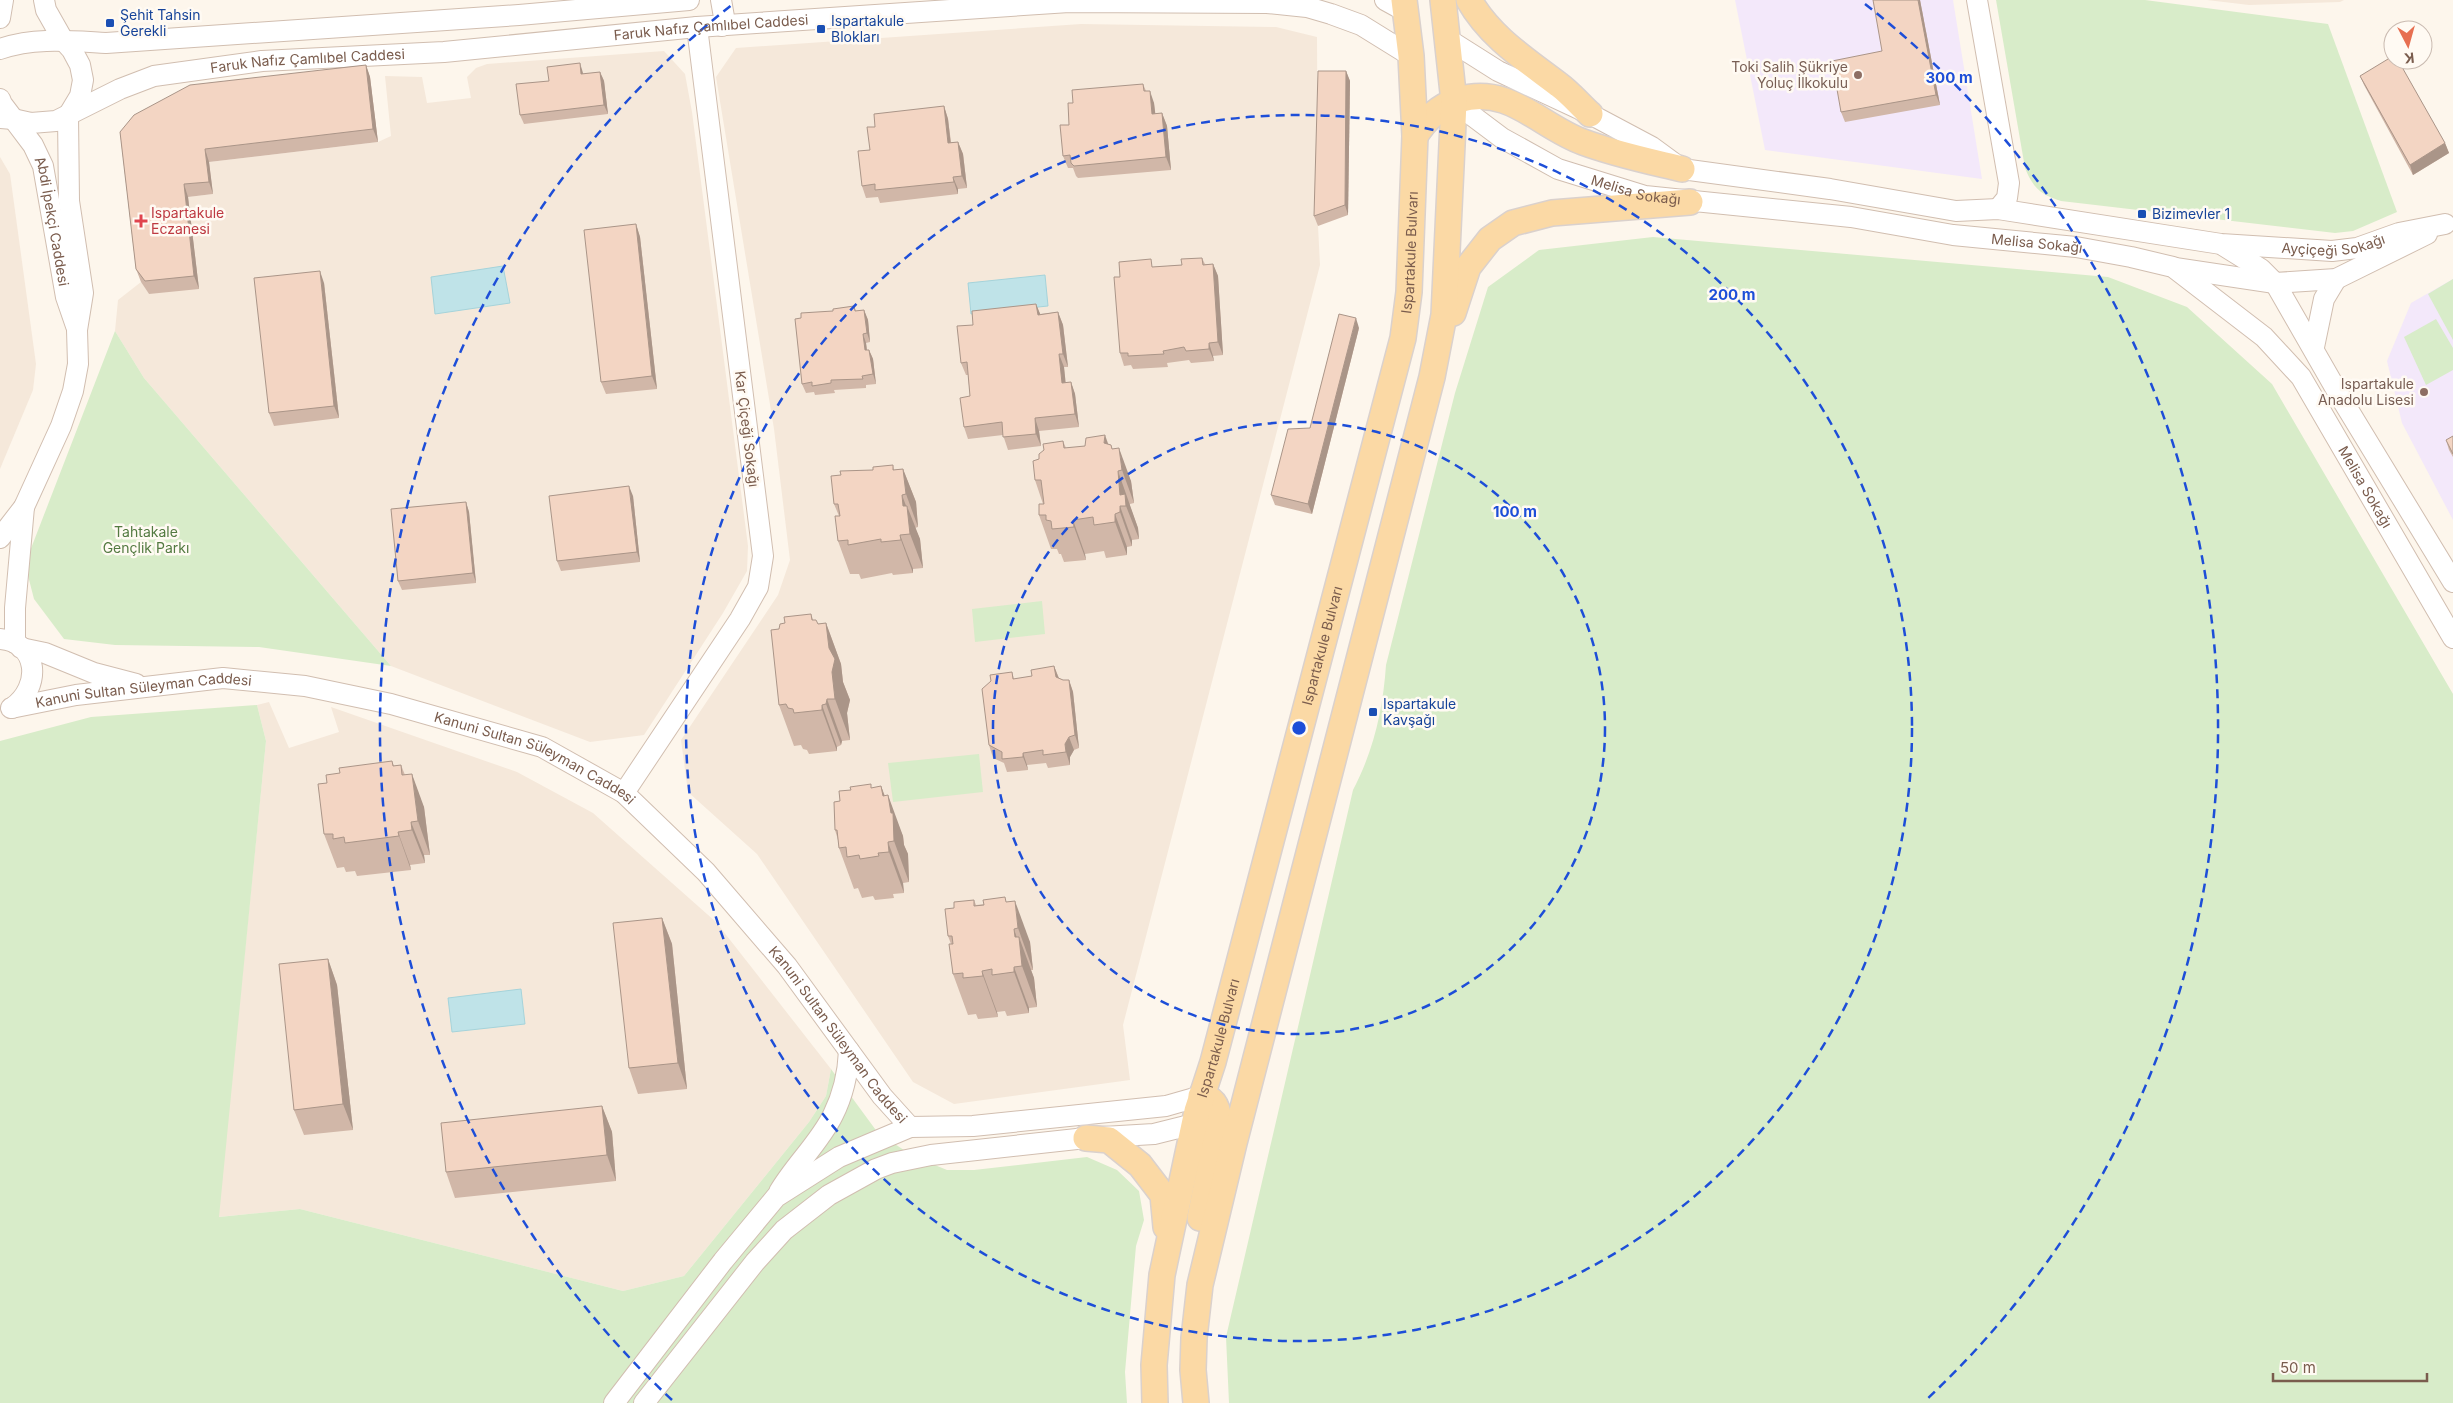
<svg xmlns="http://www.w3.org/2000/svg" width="2453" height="1403" font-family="Inter,sans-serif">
<rect width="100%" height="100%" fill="#fdf6ec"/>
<g fill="#f5e8da">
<polygon points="2207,0 2344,0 2340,2 2249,5"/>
<polygon points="1081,24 1276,27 1317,37 1318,226 1320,265 1123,1025 1130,1080 954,1104 913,1082 757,854 688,792 681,740 778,595 790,560 774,429 716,77 736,48"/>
<polygon points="664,51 685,74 692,112 748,546 747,571 723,613 644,735 590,742 391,666 144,378 115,331 118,300 141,282 149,294 188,197 213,194 209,162 378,142 391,136 385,76 422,77 427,103 471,98 467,77 476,68 487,64"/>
<polygon points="0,157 10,174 36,364 33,390 0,469"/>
<polygon points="269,702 289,748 339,732 331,707 517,772 593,813 716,922 831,1069 826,1096 809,1122 684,1276 623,1291 300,1209 218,1217 266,741 257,705"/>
</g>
<g fill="#f3e8fa">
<polygon points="1735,0 1953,0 1982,179 1765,150"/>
<polygon points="2453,279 2453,520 2402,423 2387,361 2411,303"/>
</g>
<g fill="#d8ecc9">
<path d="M1996 0H2145L2328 24 2397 212 2353 231 2335 233 2061 201C2041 195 2033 188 2025 168Z"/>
<path d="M1653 237 2108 277 2187 307 2272 384 2453 694V1403H1229L1226 1337 1353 790C1374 750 1383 709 1386 665L1455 393 1488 287 1539 250Z"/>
<polygon points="2453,279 2453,340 2428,294"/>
<polygon points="2436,319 2453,348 2453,370 2426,385 2404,337"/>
<polygon points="115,331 144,378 391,666 259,647 115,645 64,639 34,599 25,564"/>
<polygon points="1042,601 1045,634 975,642 972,609"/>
<polygon points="257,705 266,741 219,1217 300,1209 623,1291 684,1276 809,1122 826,1096 831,1069 878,1133 913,1156 947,1170 974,1170 1087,1157 1117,1170 1139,1191 1144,1220 1136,1246 1125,1372 1127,1403 0,1403 0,741 91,717"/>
<polygon points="979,754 983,792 893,802 888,763"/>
</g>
<g fill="#bfe3e8" stroke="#a5d3da">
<polygon points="503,266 510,303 435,314 431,277"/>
<polygon points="1045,275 1048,306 971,314 968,283"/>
<polygon points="521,989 525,1024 452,1032 448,998"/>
</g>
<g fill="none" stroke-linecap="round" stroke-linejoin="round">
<defs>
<g id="minor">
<polyline points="44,0 46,10 63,40 72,50 80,65 83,80 80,96 68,116"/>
<polyline points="721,0 724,17 722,26"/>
<polyline points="1385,0 1405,11"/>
<polyline points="1977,0 2009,183 2007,198 1998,209"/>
<polyline points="0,18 3,0"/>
<path id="s1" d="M1449 40 1498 71 1590 114 1652 147 1682 169 1830 189 1956 211 1998 209 2221 244 2332 251 2357 248 2399 233 2445 224"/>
<path d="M0 49C34 37 70 41 106 43L519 15 689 0"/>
<path id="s2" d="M0 99 2 104 33 145 43 166 66 297 76 326"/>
<path id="s3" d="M1454 102 1502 138 1558 169 1645 196 1851 217 1953 235 2076 247 2131 257 2173 267 2264 337 2301 377 2453 638"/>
<path id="s4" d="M0 118 13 119 31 123 56 121 120 89 154 76 262 61 444 52 697 27 1069 2 1267 3 1307 7 1331 14 1361 25 1411 56"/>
<polyline points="2224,246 2261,269 2275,283 2341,398 2453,582"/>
<polyline points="2175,268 2275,283 2336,279 2427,234"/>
<polyline points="2314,347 2324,299 2336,279"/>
<polyline points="0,538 24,507 61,426 73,391 78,364 77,330 83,293 69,201 68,116"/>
<path d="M0 639C39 642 42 687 12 708"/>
<polyline points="15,643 15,608 24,507"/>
<polyline points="21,648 45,653 94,673 136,684"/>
<path id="s5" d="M11 708 76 695 223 678 305 686 391 704 542 747 624 793 706 872 787 966 882 1096 910 1127"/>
<polyline points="624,793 740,619 758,587 763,556 697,27"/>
<path d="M779 1192C794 1166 820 1142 833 1115 843 1095 848 1074 849 1051"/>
<polyline points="614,1403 723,1261 776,1197 839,1157 910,1127 973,1126 1166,1106 1201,1096"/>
<polyline points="644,1403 755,1262 784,1230 829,1195 876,1169 892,1163 931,1155 1086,1138 1154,1134 1194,1124"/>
</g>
<g id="major">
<path d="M1469 0C1490 37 1525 59 1559 85 1570 93 1580 105 1590 114"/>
<path d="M1415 136C1426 119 1438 107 1458 100 1509 84 1539 126 1583 142 1615 154 1649 161 1682 169"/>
<polyline points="1453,313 1468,267 1490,239 1513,223 1552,213 1690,202"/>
<polyline points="1086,1138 1109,1140 1140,1165 1163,1195 1166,1227"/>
<path d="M1200 1218 1219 1120C1218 1108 1214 1098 1201 1096"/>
<path id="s6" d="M1155 1403 1154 1365 1162 1275 1197 1111 1213 1062 1403 338 1409 292 1415 136 1411 56 1404 0"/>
<polyline points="1196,1403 1193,1370 1194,1338 1200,1285 1234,1143 1432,377 1444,315 1454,102 1443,0"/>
</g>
</defs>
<use href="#minor" stroke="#d1beb0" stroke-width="22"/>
<use href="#major" stroke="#dad1cd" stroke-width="28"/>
<use href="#minor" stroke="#fff" stroke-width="20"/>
<use href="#major" stroke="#fbd9a5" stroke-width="25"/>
</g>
<g fill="#d1b7a8">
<polygon points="1920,0 1940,105 1845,122 1841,112 1882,51"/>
<polygon points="366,65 370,77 378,142 209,162 213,194 188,197 199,289 149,294 141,282 136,269 120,132"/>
<polygon points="1346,71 1350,81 1348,215 1318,226 1314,216"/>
<polygon points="600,72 604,81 608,114 524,124 520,115 549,81 584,74"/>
<polygon points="2360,76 2445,143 2449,153 2413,175 2364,85"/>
<polygon points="1143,84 1146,91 1154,103 1155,114 1162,113 1167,126 1171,170 1078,178 1076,176 1073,168 1068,168 1063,156 1069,125 1073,103"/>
<polygon points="944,106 948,119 951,142 958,142 963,154 967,188 958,189 958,194 880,203 878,197 866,198 862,186 875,127"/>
<polygon points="636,224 640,237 657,389 606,394 601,382"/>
<polygon points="1202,258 1205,264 1213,264 1218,276 1223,355 1213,356 1214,361 1191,363 1189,360 1167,363 1168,367 1133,369 1131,365 1124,366 1120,353 1120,277 1154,267 1182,265"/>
<polygon points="324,283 339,418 274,426 269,413"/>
<polygon points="1036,304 1040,314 1058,312 1063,325 1068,367 1064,367 1065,382 1071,382 1075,394 1079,427 1039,431 1041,446 1008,450 1003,435 968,439 964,427 970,396 968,375 966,375 961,363 973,325"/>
<polygon points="854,306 856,311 864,310 868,320 870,342 866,343 867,350 869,350 873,359 876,384 866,385 866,388 834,390 835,393 815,395 814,392 806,393 802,384 801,318 833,311"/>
<polygon points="1359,328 1312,514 1275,505 1271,495 1310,428"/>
<polygon points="2453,436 2453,457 2449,450 2446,440"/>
<polygon points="1063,441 1066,448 1108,444 1112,449 1131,481 1134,503 1130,504 1130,506 1138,528 1139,539 1132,540 1132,546 1127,547 1127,555 1106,558 1104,551 1085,554 1086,560 1064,562 1061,554 1059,554 1057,549 1051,549 1039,515 1043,504 1035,480 1039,459 1044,450"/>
<polygon points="893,465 894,470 903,469 916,502 918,527 915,528 920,539 923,568 913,569 913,573 893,575 892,573 861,579 859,574 850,574 838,541 839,516 834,504 841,475 873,470"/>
<polygon points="633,496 640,562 561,571 557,561"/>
<polygon points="466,502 469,512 476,583 402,590 398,581"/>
<polygon points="811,614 813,620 818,624 826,623 841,664 843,682 850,700 847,713 850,740 842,741 841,745 837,747 837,751 809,754 807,750 803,749 801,745 794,746 779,705 779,629"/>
<polygon points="1054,666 1059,678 1063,680 1069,680 1073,692 1079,748 1074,750 1070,757 1070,765 1048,768 1046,763 1027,765 1028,770 1007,772 1004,763 993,758 989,745 1012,672 1014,679 1032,676"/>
<polygon points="392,761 394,766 401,765 405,775 424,807 430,855 424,855 425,863 410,865 411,870 357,876 355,871 346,872 344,867 337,868 324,834 340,773"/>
<polygon points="881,786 885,796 903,836 904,845 908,854 909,882 903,883 904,893 893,894 894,898 875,900 873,896 862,898 858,888 854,889 839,848 838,840 835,830 872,788"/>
<polygon points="974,900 976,905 1007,902 1030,942 1033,970 1031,970 1034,978 1037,1007 1029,1008 1029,1013 1007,1016 1005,1011 997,1012 998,1017 978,1019 976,1014 968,1015 953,974 951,944 948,936"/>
<polygon points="662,918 672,944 687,1089 638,1094 629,1068"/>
<polygon points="328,959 337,985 353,1130 304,1135 294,1110"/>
<polygon points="602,1106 612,1132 616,1181 455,1198 446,1172"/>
</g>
<g fill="#aa9588">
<polygon points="1918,0 1920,0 1940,105 1936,95"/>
<polygon points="580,63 583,73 585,84 581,74"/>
<polygon points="366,65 370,77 378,142 373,129"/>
<polygon points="1346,71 1350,81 1348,215 1345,205"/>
<polygon points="600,72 604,81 608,114 604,105"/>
<polygon points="1150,91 1154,103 1157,127 1152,114"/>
<polygon points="944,106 948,119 952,155 948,143"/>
<polygon points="1162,113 1167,126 1171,170 1166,157"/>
<polygon points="958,142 963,154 967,188 962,176"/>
<polygon points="2445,143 2449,153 2413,175 2410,165"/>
<polygon points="205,149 209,162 213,194 209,182"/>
<polygon points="953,177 958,189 958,194 954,182"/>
<polygon points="184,184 188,197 199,289 194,276"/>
<polygon points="636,224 640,237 657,389 652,376"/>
<polygon points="1213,264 1218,276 1223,355 1218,342"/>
<polygon points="320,271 324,283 339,418 334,406"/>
<polygon points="1036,304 1041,316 1038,315"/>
<polygon points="864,310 868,320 870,342 867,333"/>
<polygon points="1058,312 1063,325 1068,367 1063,354"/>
<polygon points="1356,318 1359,328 1312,514 1308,504"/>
<polygon points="863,334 866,343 868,360 865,350"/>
<polygon points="1209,343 1213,356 1214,361 1209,349"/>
<polygon points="869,350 873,359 876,384 873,374"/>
<polygon points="1059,354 1064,367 1067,395 1062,383"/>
<polygon points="1071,382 1075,394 1079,427 1075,414"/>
<polygon points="1035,418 1039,431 1041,446 1036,434"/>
<polygon points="1105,435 1117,469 1104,443"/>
<polygon points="1119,448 1131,481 1134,503 1122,470"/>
<polygon points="903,469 916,502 918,527 906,494"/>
<polygon points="1118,471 1138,528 1139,539 1126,506 1120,495"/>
<polygon points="629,486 633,496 640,562 637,552"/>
<polygon points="902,495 908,511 907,506 920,539 923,568 910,534 903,506"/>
<polygon points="466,502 469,512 476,583 473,573"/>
<polygon points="1120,506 1132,540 1132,546 1120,512"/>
<polygon points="1115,514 1127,547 1127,555 1115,522"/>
<polygon points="1073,520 1085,554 1086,560 1074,527"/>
<polygon points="900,535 913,569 913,573 901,540"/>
<polygon points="826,623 841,664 843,682 850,700 847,713 850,740 835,699"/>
<polygon points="1054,666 1059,679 1056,677"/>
<polygon points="1069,680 1073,692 1079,748 1075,735"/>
<polygon points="827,699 842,741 841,745 826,704"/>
<polygon points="822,705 837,747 837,751 822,710"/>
<polygon points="1069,737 1074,750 1070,757 1070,765 1066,752 1065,744"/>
<polygon points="1023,753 1027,765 1028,770 1023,757"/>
<polygon points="412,774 424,807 430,855 418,821"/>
<polygon points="881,786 890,811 888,795 903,836 904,845 908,854 909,882 894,841 883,796"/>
<polygon points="411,822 424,855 425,863 412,830"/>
<polygon points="398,832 410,865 411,870 399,836"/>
<polygon points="888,842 903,883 904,893 889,852"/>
<polygon points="1015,901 1030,942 1033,970 1018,928"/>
<polygon points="662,918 672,944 687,1089 678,1063"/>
<polygon points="1014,929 1020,947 1019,937 1034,978 1037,1007 1022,966 1015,937"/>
<polygon points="328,959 337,985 353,1130 343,1104"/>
<polygon points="1014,967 1029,1008 1029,1013 1014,972"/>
<polygon points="982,971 997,1012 998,1017 983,976"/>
<polygon points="602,1106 612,1132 616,1181 607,1155"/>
</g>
<g fill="#f3d5c3" stroke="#aa9588">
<polygon points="1873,0 1918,0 1936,95 1841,112 1832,61 1882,51"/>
<polygon points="2393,56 2393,60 2398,60 2445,143 2410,165 2360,76"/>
<polygon points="580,63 581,74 600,72 604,105 520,115 516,84 549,81 547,67"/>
<polygon points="366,65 373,129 205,149 209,182 184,184 194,276 145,281 136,269 120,132 134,115 190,85"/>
<polygon points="1318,71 1346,71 1345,205 1314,216"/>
<polygon points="1143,84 1144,91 1150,91 1152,114 1162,113 1166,157 1074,166 1071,163 1070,155 1063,156 1060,125 1069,125 1068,103 1073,103 1072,90"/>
<polygon points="944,106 948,143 958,142 962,176 953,177 954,182 875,190 875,184 862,186 858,151 870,150 867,127 875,127 874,114"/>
<polygon points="636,224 652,376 601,382 584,230"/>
<polygon points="1202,258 1203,265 1213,264 1218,342 1209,343 1209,349 1186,351 1184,347 1163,351 1164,354 1128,356 1128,353 1120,353 1114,277 1120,277 1119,262 1151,259 1152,267 1182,265 1181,259"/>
<polygon points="320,271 334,406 269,413 254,278"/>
<polygon points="1036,304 1038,315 1058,312 1063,354 1059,354 1062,383 1071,382 1075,414 1035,418 1036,434 1003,437 1002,422 964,427 960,398 970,396 967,362 961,363 957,326 973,325 972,311"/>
<polygon points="854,306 855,311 864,310 867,333 863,334 865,350 869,350 873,374 862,376 863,379 831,380 831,383 812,386 812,382 802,384 795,319 801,318 801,313 833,311 833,309"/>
<polygon points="1339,314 1356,318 1308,504 1271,495 1288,429 1310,428"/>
<polygon points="1105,435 1104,443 1111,445 1112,449 1119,448 1122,470 1118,471 1120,495 1125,494 1126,506 1120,506 1120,512 1115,514 1115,522 1094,525 1093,517 1073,520 1074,527 1052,529 1051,521 1046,520 1046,515 1039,515 1039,504 1044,504 1041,480 1035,480 1033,461 1039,459 1039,454 1044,450 1043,444 1063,441 1064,448 1085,446 1086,438"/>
<polygon points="2453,436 2453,454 2446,440"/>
<polygon points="893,465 893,470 903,469 906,494 902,495 903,506 907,506 910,534 900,535 901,540 881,542 881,539 848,545 848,540 838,541 835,516 840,516 838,504 834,504 831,476 841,475 840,471 873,470 873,467"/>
<polygon points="629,486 637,552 557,561 549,496"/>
<polygon points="466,502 473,573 398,581 391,509"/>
<polygon points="811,614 812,620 816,620 818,624 826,623 829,648 835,659 832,672 835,699 827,699 826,704 822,705 822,710 794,713 793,709 788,708 786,704 779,705 771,630 779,629 780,624 785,623 784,617"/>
<polygon points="1054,666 1056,677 1063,680 1069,680 1075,735 1069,737 1065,744 1066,752 1043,755 1043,750 1023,753 1023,757 1002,759 1002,752 989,745 982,689 991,681 990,675 1012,672 1013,679 1032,676 1031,670"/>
<polygon points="392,761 393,766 401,765 402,775 412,774 418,821 411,822 412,830 398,832 399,836 345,843 344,837 333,839 333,834 324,834 318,784 327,783 326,775 340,773 339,768"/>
<polygon points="871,784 871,788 881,786 883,796 888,795 891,813 893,813 894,841 888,842 889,852 878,853 879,856 860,859 859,855 847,857 846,847 839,848 837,830 835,830 834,802 840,801 839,791 851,790 850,787"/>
<polygon points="1005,897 1006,902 1015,901 1018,928 1014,929 1015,937 1019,937 1022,966 1014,967 1014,972 992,975 992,969 982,971 983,976 963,978 963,973 953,974 949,944 953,944 952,936 948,936 945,909 954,908 954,902 974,900 974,906 984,905 983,900"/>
<polygon points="662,918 678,1063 629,1068 613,923"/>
<polygon points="328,959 343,1104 294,1110 279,964"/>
<polygon points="602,1106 607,1155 446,1172 441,1123"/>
</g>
<g fill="none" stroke="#1d4ed8" stroke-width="2.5" stroke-dasharray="9 6">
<circle cx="1299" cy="728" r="306"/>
<circle cx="1299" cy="728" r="613"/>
<path d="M672 1400A919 919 0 0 1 733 4M1865 4A919 919 0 0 1 1926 1400"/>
</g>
<g fill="#1a4fb4" stroke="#fffaf3" stroke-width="2">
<rect x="105" y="18" width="10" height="10" rx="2.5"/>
<rect x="816" y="24" width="10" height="10" rx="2.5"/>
<rect x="2137" y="209" width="10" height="10" rx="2.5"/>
<rect x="1368" y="707" width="10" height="10" rx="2.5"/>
</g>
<g fill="#8d6e63" stroke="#fffaf3" stroke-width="2">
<circle cx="1858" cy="75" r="5"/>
<circle cx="2424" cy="392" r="5"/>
</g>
<path fill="#e0444e" stroke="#fffaf3" stroke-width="2" d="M138.5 213.5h5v5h5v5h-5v5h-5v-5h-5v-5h5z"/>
<g text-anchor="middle" stroke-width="5" stroke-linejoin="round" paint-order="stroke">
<g font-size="14" fill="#164399" stroke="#fffaf3" text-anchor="start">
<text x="120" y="20">Şehit Tahsin<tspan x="120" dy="16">Gerekli</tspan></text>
<text x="831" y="26">Ispartakule<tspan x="831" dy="16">Blokları</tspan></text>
<text x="2152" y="219">Bizimevler 1</text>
<text x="1383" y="709">Ispartakule<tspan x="1383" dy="16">Kavşağı</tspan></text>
</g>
<g font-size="14" fill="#7a5c4d" stroke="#fffaf3">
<text dy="5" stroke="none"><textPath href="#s4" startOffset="724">Faruk Nafız Çamlıbel Caddesi</textPath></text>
<text dy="5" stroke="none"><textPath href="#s4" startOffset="319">Faruk Nafız Çamlıbel Caddesi</textPath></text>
<text dy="5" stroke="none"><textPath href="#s3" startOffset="205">Melisa Sokağı</textPath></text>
<text dy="5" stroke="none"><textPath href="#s2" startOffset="136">Abdi İpekçi Caddesi</textPath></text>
<text dy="5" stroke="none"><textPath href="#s1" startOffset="925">Ayçiçeği Sokağı</textPath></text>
<text dy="5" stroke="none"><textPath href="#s3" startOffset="610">Melisa Sokağı</textPath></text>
<text dy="5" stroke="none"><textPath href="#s6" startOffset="1182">Ispartakule Bulvarı</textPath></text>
<text transform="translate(747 429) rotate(83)" y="5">Kar Çiçeği Sokağı</text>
<text dy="5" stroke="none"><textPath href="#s3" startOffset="1045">Melisa Sokağı</textPath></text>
<text dy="5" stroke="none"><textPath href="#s6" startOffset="778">Ispartakule Bulvarı</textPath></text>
<text dy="5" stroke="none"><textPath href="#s5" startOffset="134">Kanuni Sultan Süleyman Caddesi</textPath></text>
<text dy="5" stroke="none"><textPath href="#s5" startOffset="539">Kanuni Sultan Süleyman Caddesi</textPath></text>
<text dy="5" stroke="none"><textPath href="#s5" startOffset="959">Kanuni Sultan Süleyman Caddesi</textPath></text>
<text dy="5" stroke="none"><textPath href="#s6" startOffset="372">Ispartakule Bulvarı</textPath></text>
</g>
<g font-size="14" fill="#785e54" stroke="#fffaf3" text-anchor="end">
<text x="1848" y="72">Toki Salih Şükriye<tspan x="1848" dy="16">Yoluç İlkokulu</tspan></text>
<text x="2414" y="389">Ispartakule<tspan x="2414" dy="16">Anadolu Lisesi</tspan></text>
</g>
<g font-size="14" fill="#be3a42" stroke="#fffaf3" text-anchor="start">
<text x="151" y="218">Ispartakule<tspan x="151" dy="16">Eczanesi</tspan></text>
</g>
<g font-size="14" fill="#537a41" stroke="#fffaf3">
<text x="146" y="537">Tahtakale<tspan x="146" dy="16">Gençlik Parkı</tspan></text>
</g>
</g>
<circle cx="1299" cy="728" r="8" fill="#1d4ed8" stroke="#fffaf3" stroke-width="2.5"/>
<g font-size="15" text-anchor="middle" font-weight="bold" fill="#1d4ed8" stroke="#fffaf3" stroke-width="5" stroke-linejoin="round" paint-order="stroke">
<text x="1949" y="83">300 m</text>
<text x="1732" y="300">200 m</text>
<text x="1515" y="517">100 m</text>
</g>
<g transform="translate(2408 45) rotate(174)"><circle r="24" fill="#fffaf3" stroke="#cabbb1"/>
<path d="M0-4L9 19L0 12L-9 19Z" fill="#e76f51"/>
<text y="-8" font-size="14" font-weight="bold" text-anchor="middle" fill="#7a5c4d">K</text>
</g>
<path d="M2273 1373v8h154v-8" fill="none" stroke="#7a5c4d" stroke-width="2.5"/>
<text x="2280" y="1373" font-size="15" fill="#7a5c4d" stroke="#fffaf3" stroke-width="4" paint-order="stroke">50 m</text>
</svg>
